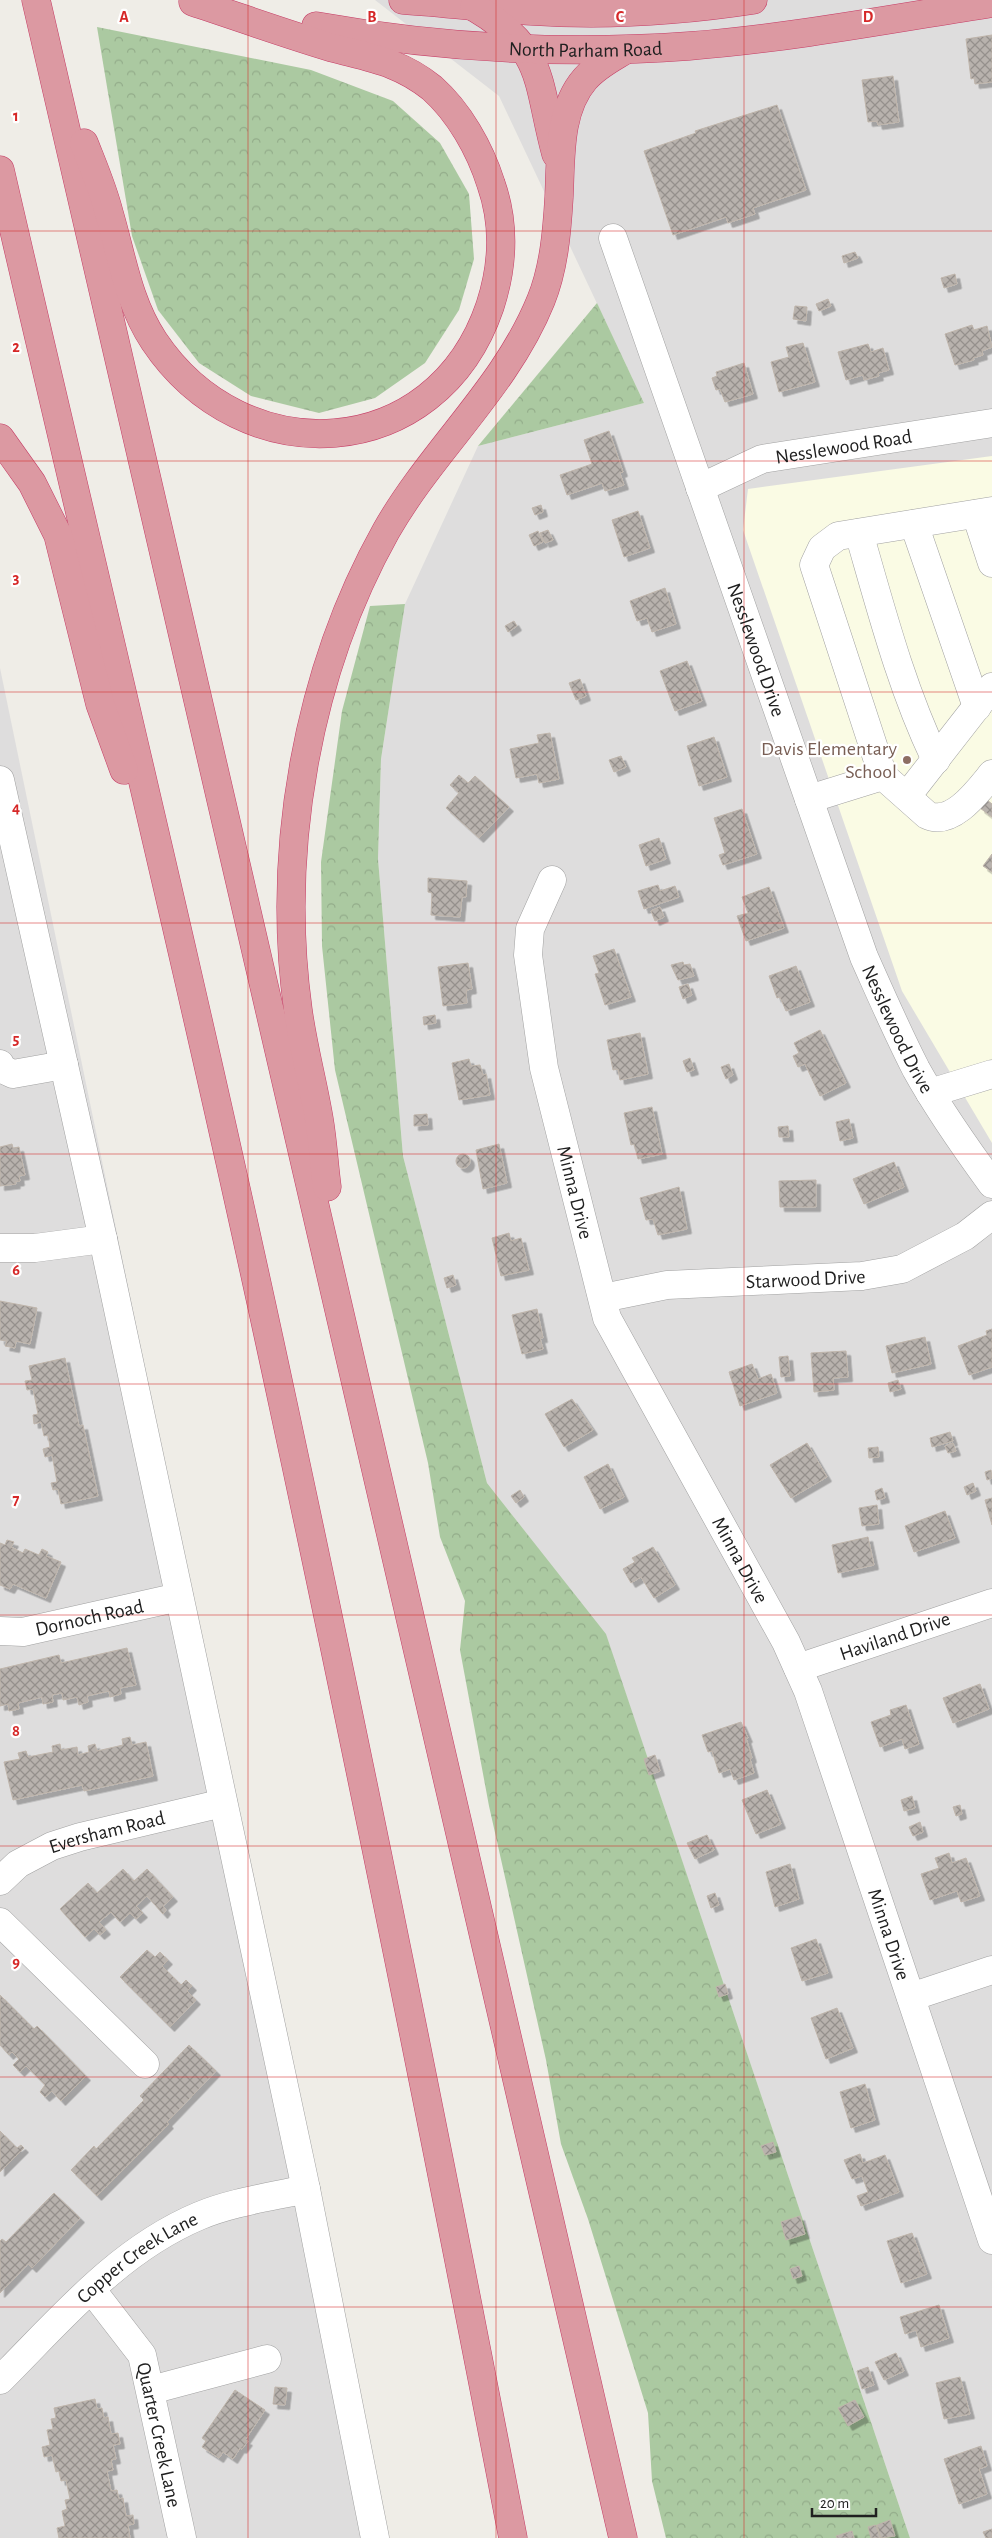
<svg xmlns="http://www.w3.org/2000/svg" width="992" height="2538" font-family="'Alegreya Sans',sans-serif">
<defs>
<pattern id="forest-crowns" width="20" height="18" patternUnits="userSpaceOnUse" patternTransform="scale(1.25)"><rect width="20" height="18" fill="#abc9a1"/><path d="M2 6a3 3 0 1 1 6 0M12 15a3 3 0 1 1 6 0" fill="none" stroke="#93ac8a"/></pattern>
<pattern id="building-cross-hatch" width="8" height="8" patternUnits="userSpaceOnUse" patternTransform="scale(1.25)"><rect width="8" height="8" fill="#b8b2ad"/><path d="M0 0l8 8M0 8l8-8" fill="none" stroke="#95908c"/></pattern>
<filter id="shadow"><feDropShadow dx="4.5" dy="4.5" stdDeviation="0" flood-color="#0004"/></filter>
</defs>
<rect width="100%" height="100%" fill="#efede7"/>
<g fill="#dedddd">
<polygon points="375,0 992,0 992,2538 910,2538 606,1635 487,1483 403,1156 378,859 381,759 405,604 478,446 644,403 499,96"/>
<polygon points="0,668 387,2538 0,2538"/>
</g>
<polygon fill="#fafbe4" points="992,456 992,1143 902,991 743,530 748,489"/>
<g fill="url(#forest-crowns)">
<polygon points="97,27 311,70 393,101 440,143 469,194 474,259 459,310 425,363 375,398 319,413 251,396 199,363 158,310 132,236"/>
<polygon points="597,303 644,403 478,446"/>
<polygon points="405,604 381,759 378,859 403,1156 487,1483 606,1634 910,2538 666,2538 652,2481 648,2413 588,2219 561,2144 546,2060 489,1806 460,1650 465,1601 440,1537 428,1463 335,1070 322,946 321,862 342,711 370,606"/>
</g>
<g fill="url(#building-cross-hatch)" stroke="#bfb5ab" filter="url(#shadow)">
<polygon points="992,35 992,82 975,84 974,78 971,79 966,39"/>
<polygon points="893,76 899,122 878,125 877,121 868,122 862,80"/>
<polygon points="777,105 806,190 753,208 755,214 728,223 726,217 673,235 644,151 696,133 695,131"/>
<polygon points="855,252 858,258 844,263 842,256"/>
<polygon points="955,274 957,284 944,288 941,278"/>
<polygon points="828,299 831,306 819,311 816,304"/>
<polygon points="795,306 807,307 806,321 793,319"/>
<polygon points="972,325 974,330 987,326 992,347 982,351 983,355 973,358 974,360 955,365 945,334"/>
<polygon points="803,343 815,382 779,392 771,362 789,357 786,347"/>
<polygon points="868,344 871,352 883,348 889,370 878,373 879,376 864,380 863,375 846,380 838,352"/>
<polygon points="744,363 753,394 725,402 720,389 716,390 712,378 717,376 716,372"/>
<polygon points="609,431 623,472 620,473 624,485 605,491 602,483 567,495 560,475 592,464 584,440"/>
<polygon points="541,505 543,512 535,515 532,508"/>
<polygon points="638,511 650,548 624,557 612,520"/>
<polygon points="548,530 553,540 545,543 540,533"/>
<polygon points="538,531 543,542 534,546 529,535"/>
<polygon points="665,588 676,624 652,632 647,618 637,621 630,601"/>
<polygon points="514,621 517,626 508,632 505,626"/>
<polygon points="687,661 702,701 675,711 660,671"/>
<polygon points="580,679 586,696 576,700 569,683"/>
<polygon points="550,733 559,779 539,783 537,774 516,778 510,749 539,743 537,735"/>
<polygon points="714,737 727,777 699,786 687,746"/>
<polygon points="621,756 626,767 614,772 609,760"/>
<polygon points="459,775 468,783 475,776 509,807 479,838 446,808 459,793 450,785"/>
<polygon points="987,800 992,804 992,817 980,808"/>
<polygon points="742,809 757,854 723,865 719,855 725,853 714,818"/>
<polygon points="659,838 666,859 646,866 639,845"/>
<polygon points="992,854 992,872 983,866"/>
<polygon points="428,878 467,881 466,897 462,897 460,917 431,915 432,893 428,892"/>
<polygon points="658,885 660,891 675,886 679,897 644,909 638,891"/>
<polygon points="769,887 784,928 746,941 737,916 748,913 742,897"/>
<polygon points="660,907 664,917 655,921 651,911"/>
<polygon points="614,949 631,997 605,1005 595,974 599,973 593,956"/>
<polygon points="683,962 684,965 690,964 694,976 678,980 671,965"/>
<polygon points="468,963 472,989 467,990 466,993 467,1003 443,1006 438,967"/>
<polygon points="796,966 810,1002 786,1011 780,997 777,998 769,976"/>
<polygon points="688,984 692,995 683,999 679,987"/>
<polygon points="435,1015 436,1023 424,1025 423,1017"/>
<polygon points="820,1030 846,1083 820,1096 805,1064 798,1067 793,1056 799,1053 794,1043"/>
<polygon points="640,1033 648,1074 620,1080 618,1069 613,1070 607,1040"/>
<polygon points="690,1058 694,1070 687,1072 683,1061"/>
<polygon points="469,1059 471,1066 480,1065 483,1075 486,1074 490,1095 459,1100 452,1063"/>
<polygon points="729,1064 733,1075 726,1079 721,1067"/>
<polygon points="652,1107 662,1154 638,1159 634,1144 631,1145 624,1113"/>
<polygon points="427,1114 428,1125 414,1126 414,1115"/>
<polygon points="849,1119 853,1138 840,1141 836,1122"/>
<polygon points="788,1126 789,1137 779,1137 778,1127"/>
<polygon points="12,1144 13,1148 19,1147 25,1175 19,1176 20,1181 15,1182 16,1184 0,1186 0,1147"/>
<polygon points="499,1144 507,1183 483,1189 476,1150"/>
<circle cx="463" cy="1161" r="7"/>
<polygon points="894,1162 904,1187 864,1204 853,1179"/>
<polygon points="816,1180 816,1207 780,1207 779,1181"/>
<polygon points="679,1187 687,1229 658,1235 653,1219 646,1220 640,1198"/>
<polygon points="509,1233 511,1241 521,1238 529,1270 501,1276 492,1238"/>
<polygon points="453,1275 456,1285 447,1288 444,1278"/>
<polygon points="0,1301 37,1308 30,1344 16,1341 15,1348 5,1346 7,1341 0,1340"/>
<polygon points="537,1309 543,1338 540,1338 543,1349 522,1354 512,1315"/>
<polygon points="992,1329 992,1367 969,1375 958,1346 987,1335 986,1331"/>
<polygon points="925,1337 931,1364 892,1373 886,1346"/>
<polygon points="846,1351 848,1377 833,1378 834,1390 814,1392 811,1353"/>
<polygon points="788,1356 790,1376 781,1377 779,1357"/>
<polygon points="65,1358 79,1426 83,1425 98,1496 61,1504 58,1489 53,1490 51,1483 57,1482 52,1455 45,1457 43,1449 50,1447 48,1435 44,1436 41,1422 34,1424 33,1415 38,1414 33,1389 27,1390 25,1381 32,1380 29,1366"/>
<polygon points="752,1364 758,1379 771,1374 777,1393 740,1406 729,1372"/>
<polygon points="898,1380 901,1389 890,1392 888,1383"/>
<polygon points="572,1399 593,1430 564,1447 545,1414"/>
<polygon points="950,1432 953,1441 932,1447 930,1438"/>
<polygon points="807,1443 827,1477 791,1498 770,1465"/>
<polygon points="953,1443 956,1451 948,1453 945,1446"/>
<polygon points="878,1447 879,1457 869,1458 868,1448"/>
<polygon points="608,1464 624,1497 600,1509 584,1477"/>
<polygon points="991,1470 992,1478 987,1480 985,1472"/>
<polygon points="973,1483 976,1491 967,1495 964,1487"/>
<polygon points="882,1488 885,1498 877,1500 875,1491"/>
<polygon points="520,1490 524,1497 516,1503 511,1496"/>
<polygon points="992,1498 992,1525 985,1500"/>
<polygon points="877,1505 879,1524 862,1526 859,1508"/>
<polygon points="945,1511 955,1538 914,1552 905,1526"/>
<polygon points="868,1537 874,1565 838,1573 832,1545"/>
<polygon points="7,1540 14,1542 11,1547 23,1553 25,1549 39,1555 42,1549 48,1552 46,1556 61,1562 46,1598 13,1584 10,1589 0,1585 0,1543 5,1545"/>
<polygon points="653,1547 675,1585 654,1598 641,1577 631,1583 623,1569 635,1562 632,1558"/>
<polygon points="127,1648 136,1685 120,1688 121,1694 110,1697 109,1691 87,1696 88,1702 79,1705 77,1697 63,1700 62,1693 52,1695 53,1702 43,1704 42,1697 18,1703 19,1709 9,1711 8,1704 0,1706 0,1669 59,1655 61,1663"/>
<polygon points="980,1684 989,1709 953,1723 943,1698"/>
<polygon points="906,1705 919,1744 905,1749 902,1739 880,1747 871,1722 891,1715 890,1710"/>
<polygon points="741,1722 748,1738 746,1738 752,1758 750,1759 754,1773 734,1780 730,1769 719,1773 712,1751 708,1752 702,1735"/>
<polygon points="130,1737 132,1745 146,1742 153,1776 84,1791 82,1785 13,1800 4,1762 20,1759 18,1753 26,1751 28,1757 53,1752 52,1746 60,1744 61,1750 77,1747 78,1755 89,1752 88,1746 95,1744 97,1751 123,1745 122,1739"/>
<polygon points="655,1755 660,1771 649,1775 644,1759"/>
<polygon points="767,1790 781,1824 756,1834 742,1800"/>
<polygon points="912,1796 915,1808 904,1811 901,1800"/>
<polygon points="960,1805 962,1814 956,1816 953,1807"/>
<polygon points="920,1822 923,1832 913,1836 909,1827"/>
<polygon points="707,1835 714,1850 695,1859 687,1843"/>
<polygon points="949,1853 952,1863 966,1858 980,1896 961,1902 957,1891 930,1900 921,1874 939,1868 935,1858"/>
<polygon points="790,1864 799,1899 775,1907 766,1872"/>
<polygon points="123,1869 134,1881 147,1869 173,1897 163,1906 166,1910 163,1914 147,1896 136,1906 143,1913 136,1919 130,1913 120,1922 111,1912 99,1922 106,1930 100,1935 94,1929 85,1937 60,1909 88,1883 97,1893"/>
<polygon points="715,1893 719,1905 711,1908 707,1896"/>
<polygon points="816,1939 828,1973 802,1981 791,1948"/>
<polygon points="147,1950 155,1957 160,1952 168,1960 162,1966 181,1985 186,1980 192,1986 187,1991 196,2000 170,2027 120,1977"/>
<polygon points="725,1984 728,1994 719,1997 716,1987"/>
<polygon points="0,1995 34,2029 37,2026 86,2076 61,2101 52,2091 45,2097 40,2092 45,2085 26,2066 20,2072 13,2065 19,2059 12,2052 9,2055 0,2045"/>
<polygon points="837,2008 853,2048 826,2059 811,2018"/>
<polygon points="189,2045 216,2071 167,2122 169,2124 97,2196 71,2170 94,2146 96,2149 144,2100 140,2096"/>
<polygon points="865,2084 875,2120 851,2128 840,2092"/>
<polygon points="0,2131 17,2148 21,2145 24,2148 0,2172"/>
<polygon points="773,2142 776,2152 765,2155 761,2146"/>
<polygon points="860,2154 863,2163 885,2155 899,2192 861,2206 857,2196 868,2192 862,2176 852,2179 844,2160"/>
<polygon points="54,2193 80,2218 32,2268 28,2264 0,2293 0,2241 2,2239 6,2242"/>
<polygon points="800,2216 805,2234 786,2240 781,2222"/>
<polygon points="912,2233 927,2274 901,2283 887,2241"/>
<polygon points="799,2266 802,2276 793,2279 790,2269"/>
<polygon points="939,2305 949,2338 921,2347 916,2330 905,2334 900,2317"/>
<polygon points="896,2353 904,2371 884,2380 875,2362"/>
<polygon points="868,2367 874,2385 862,2389 857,2371"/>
<polygon points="960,2377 970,2414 944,2419 936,2383"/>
<polygon points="275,2387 287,2388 285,2405 273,2404"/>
<polygon points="235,2390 265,2410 245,2440 248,2441 242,2449 240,2448 233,2459 223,2452 219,2458 202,2447 206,2441 202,2438"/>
<polygon points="95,2399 97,2409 102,2408 104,2418 108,2417 111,2434 118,2433 120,2444 113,2445 116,2459 111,2460 113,2470 107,2471 111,2491 117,2490 119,2499 123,2498 126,2516 133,2515 134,2524 128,2525 130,2538 59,2538 57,2528 65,2526 62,2511 67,2509 65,2500 70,2499 66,2480 61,2481 59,2471 56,2472 52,2455 44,2457 42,2447 50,2445 47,2430 53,2429 51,2419 56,2418 54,2408"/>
<polygon points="855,2400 864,2417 848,2426 838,2408"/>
<polygon points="981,2446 987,2466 979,2469 987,2494 959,2504 944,2459"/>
<polygon points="890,2520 895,2536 881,2538 877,2525"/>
<polygon points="876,2525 880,2538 871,2538 868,2527"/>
<polygon points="992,2529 992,2538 986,2538 983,2532"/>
<polygon points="852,2531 854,2538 837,2538 836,2536"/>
</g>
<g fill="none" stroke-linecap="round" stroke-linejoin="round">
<defs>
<g id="minor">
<path id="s1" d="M613 238 864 957C881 995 897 1032 916 1069 938 1109 965 1147 992 1184"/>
<path id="s2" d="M700 488 762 459 992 423"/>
<polyline points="976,514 992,563"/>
<polyline points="914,524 977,707"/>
<path d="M859 533C881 609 901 687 936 760"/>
<polyline points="883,776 814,565 822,548 838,536 992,511"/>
<polyline points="0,780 103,1239 306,2189 375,2538"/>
<polyline points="907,796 992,687"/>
<path d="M809 799 883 776 927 815C952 827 978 791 992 774"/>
<path id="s3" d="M552 880 530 929 528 955 544 1068 607 1318 786 1642 808 1691 992 2240"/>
<polyline points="0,1064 2,1069 13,1074 64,1065"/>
<polyline points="930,1093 992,1074"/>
<polyline points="0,1248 35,1248 103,1239"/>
<path id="s4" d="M603 1298 667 1285 862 1276 902 1269 965 1236 992 1215"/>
<path id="s5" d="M0 1631 23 1632 179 1597"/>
<path id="s6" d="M798 1668 992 1603"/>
<path id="s7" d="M0 1881 18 1864 52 1846 80 1837 223 1803"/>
<polyline points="0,1922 145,2064"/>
<polyline points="911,1997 992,1970"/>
<path id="s8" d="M91 2289 142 2355 182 2538"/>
<path id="s9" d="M0 2380C61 2319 118 2250 199 2216 232 2202 271 2197 306 2189"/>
<polyline points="151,2390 267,2359"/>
</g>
<g id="highway">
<polyline points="36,0 623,2538"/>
<path d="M403 0C446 3 489 8 532 11 605 16 681 11 753 0"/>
<path d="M474 7C547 50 536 81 556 154"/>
<path id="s10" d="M316 26C439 48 564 55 689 46 790 38 891 19 992 3"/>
<path d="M84 143C93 166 103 189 109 213 122 257 128 302 154 341 243 474 436 465 490 306 503 266 505 224 491 184 480 149 459 112 432 88 400 62 371 58 333 48 286 34 239 17 193 2"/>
<path d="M0 170C95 581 195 992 283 1404 364 1781 440 2159 513 2538"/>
<polyline points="0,438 32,483 58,535 100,704 124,770"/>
<path d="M327 1187C324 1165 323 1142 319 1119 313 1083 303 1047 298 1010 276 850 307 672 386 531 432 450 506 387 541 300 554 268 557 231 559 197 561 158 558 110 585 79 596 66 612 58 625 50"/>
</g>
</defs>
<use href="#minor" stroke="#a1a1a1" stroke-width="29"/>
<use href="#highway" stroke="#c53c65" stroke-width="29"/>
<use href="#minor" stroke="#fff" stroke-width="28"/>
<use href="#highway" stroke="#dc99a2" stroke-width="28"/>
</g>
<path fill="none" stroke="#d62828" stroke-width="1" stroke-opacity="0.55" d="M248 0V2538M496 0V2538M744 0V2538M0 231H992M0 461H992M0 692H992M0 923H992M0 1154H992M0 1384H992M0 1615H992M0 1846H992M0 2077H992M0 2307H992"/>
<circle fill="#8d6e63" stroke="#fff" stroke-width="2" cx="907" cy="760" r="5"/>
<g text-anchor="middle" stroke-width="4.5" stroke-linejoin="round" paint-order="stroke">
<g font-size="20" fill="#202020" stroke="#fff">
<text dy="7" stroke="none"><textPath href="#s10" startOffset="271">North Parham Road</textPath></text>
<text dy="7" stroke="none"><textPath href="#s2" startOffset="151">Nesslewood Road</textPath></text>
<text dy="7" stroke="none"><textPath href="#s1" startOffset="436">Nesslewood Drive</textPath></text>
<text dy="7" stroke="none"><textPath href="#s1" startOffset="841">Nesslewood Drive</textPath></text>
<text dy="7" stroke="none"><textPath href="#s3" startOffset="322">Minna Drive</textPath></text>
<text dy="7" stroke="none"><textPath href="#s4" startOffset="204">Starwood Drive</textPath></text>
<text dy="7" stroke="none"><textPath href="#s3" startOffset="728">Minna Drive</textPath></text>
<text dy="7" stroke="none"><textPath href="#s5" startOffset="91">Dornoch Road</textPath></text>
<text dy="7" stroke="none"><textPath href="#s6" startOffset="102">Haviland Drive</textPath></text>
<text dy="7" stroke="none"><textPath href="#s7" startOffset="120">Eversham Road</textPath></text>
<text dy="7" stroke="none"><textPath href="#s3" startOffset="1132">Minna Drive</textPath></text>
<text dy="7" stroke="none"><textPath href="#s9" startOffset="185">Copper Creek Lane</textPath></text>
<text dy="7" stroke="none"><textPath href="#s8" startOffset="165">Quarter Creek Lane</textPath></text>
</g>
<g font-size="20" fill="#785e54" stroke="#fff" text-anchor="end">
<text x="897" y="755">Davis Elementary<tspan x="897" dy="23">School</tspan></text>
</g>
</g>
<g font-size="16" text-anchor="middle" font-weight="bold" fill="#d62828" stroke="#fff" stroke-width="4.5" stroke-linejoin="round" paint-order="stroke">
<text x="124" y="22">A</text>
<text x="372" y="22">B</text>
<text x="620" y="22">C</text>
<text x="868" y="22">D</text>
<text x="16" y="121">1</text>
<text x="16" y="352">2</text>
<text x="16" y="583">3</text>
<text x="16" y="813">4</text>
<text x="16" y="1044">5</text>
<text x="16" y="1275">6</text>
<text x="16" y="1505">7</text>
<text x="16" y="1736">8</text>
<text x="16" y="1967">9</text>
</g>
<path d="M812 2508v8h64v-8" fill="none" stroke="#202020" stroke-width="2.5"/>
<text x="820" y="2508" font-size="15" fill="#202020" stroke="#ffffff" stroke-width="4" paint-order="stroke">20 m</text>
</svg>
